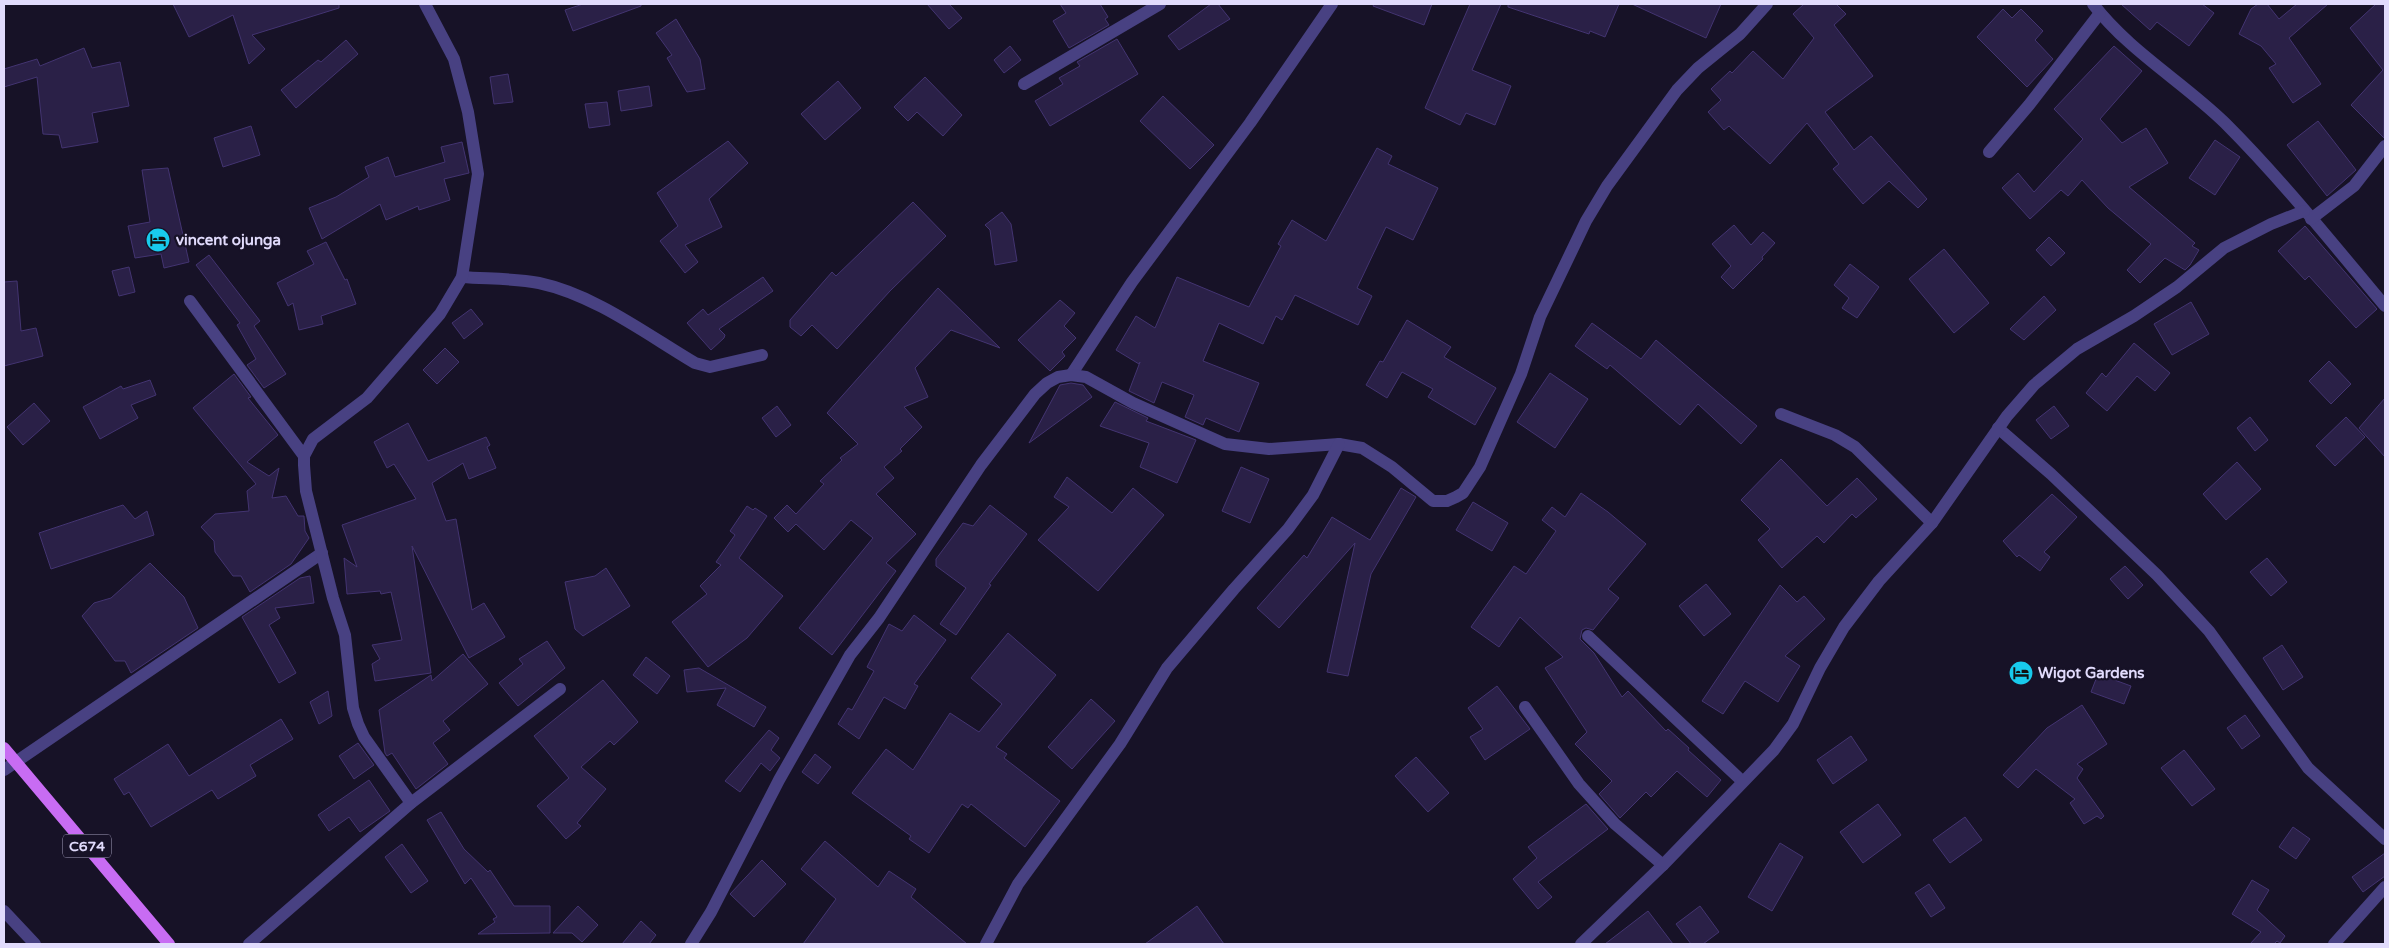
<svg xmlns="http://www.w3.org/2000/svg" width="2389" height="948" font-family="'Varela Round',sans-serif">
<rect width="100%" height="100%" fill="#171227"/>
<g fill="#2a2047" stroke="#433471">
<polygon points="173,4 339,4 339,8 252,35 265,49 249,64 233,15 189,37"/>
<polygon points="583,4 641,4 641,6 573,31 565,10"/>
<polygon points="927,4 949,4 962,18 949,29"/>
<polygon points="1060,4 1100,4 1108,17 1105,19 1109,25 1069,48 1053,21 1066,13"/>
<polygon points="1211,4 1218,4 1230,19 1179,50 1168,36"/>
<polygon points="1374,4 1432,4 1424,25 1373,6"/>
<polygon points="1470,4 1501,4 1472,70 1511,86 1495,125 1466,113 1460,125 1425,108"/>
<polygon points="1508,4 1619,4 1605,37 1590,31 1589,34 1508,7"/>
<polygon points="1632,4 1721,4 1706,38"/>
<polygon points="1804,4 1836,4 1846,14 1834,25 1873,76 1825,112 1854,150 1871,136 1927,199 1918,208 1889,181 1863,204 1833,169 1839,164 1807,123 1770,164 1729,126 1724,130 1708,112 1721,100 1711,89 1730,71 1732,73 1753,51 1783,79 1814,38 1793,14"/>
<polygon points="2121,4 2202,4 2214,13 2189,46 2157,22 2150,30"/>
<polygon points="2258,4 2267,4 2279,19 2297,4 2328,4 2289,38 2321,84 2293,103 2269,68 2276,64 2261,46 2239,34 2251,9"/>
<polygon points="2376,4 2385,4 2384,138 2351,105 2383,70 2350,28"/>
<polygon points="2003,9 2012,18 2021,9 2043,31 2035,40 2053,59 2027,87 1977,37"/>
<polygon points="676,19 700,59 705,89 687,92 667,58 672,55 656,33"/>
<polygon points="1117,39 1138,74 1050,126 1035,101 1063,84 1059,78 1080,66 1077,62"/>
<polygon points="346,40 358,54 296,108 281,90 318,60 321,62"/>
<polygon points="1010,46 1021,60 1004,73 994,60"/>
<polygon points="2114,46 2142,71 2100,119 2122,143 2146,128 2168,163 2129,187 2195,243 2192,246 2199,250 2190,265 2185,270 2165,258 2140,283 2127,270 2151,244 2108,208 2082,180 2068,196 2061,190 2030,219 2002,188 2018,173 2034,192 2083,139 2054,109"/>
<polygon points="84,48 92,68 120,62 129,106 92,113 98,142 62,148 59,135 43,134 37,77 4,87 4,69 37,59 40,66"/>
<polygon points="508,74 513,102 494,104 490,77"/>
<polygon points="925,77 962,115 943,136 917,112 908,121 894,107"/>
<polygon points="838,81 861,108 825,140 801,114"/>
<polygon points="649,86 652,106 621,111 618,91"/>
<polygon points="1163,96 1214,145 1190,169 1140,121"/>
<polygon points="607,102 610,125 589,128 585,104"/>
<polygon points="2318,121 2356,170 2327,196 2287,145"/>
<polygon points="251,126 260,155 223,167 214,138"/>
<polygon points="2215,140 2240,157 2215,195 2189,178"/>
<polygon points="728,141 748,163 709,199 722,227 685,245 698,262 685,273 660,241 678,226 657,193"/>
<polygon points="462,142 469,173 444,179 450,200 419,210 418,206 386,220 380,204 322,239 309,208 336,197 369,177 365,167 388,157 395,177 445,162 441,147"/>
<polygon points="1377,148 1392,156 1388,164 1438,188 1413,240 1386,227 1357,288 1372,296 1358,325 1295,295 1282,320 1276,316 1263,344 1219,323 1203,361 1259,383 1239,432 1206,418 1203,425 1185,417 1194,395 1162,382 1154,403 1129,391 1140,362 1139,364 1116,350 1136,316 1155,328 1177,277 1249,307 1281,246 1278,244 1292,220 1326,241"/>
<polygon points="168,168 189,262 164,268 161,254 135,258 128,226 150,222 142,170"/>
<polygon points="913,202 946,236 890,291 837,349 812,325 801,336 790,327 790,320 832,272 836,276"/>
<polygon points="1002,212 1011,224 1017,261 995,265 990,230 985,225"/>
<polygon points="1734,225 1751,245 1763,232 1775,243 1762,257 1763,259 1733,289 1721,277 1731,266 1712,244"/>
<polygon points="2305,226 2377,309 2356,328 2309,276 2305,280 2278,251"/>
<polygon points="2049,237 2065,253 2051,266 2036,250"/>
<polygon points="326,242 345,280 347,279 356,304 321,316 323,324 299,330 293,303 288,306 277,283 314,264 307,251"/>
<polygon points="1944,249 1989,303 1954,333 1909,279"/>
<polygon points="209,255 260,321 254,326 286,374 264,388 247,365 256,359 237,325 240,323 196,265"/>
<polygon points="1850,264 1879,287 1857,318 1842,308 1849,298 1834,285"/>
<polygon points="129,267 135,292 119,296 112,271"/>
<polygon points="763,277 773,291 719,329 725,335 724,338 711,350 687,323 703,309 708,315"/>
<polygon points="17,281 21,331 36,328 43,356 4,366 4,282"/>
<polygon points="938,288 1000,348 951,330 915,368 928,397 904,407 922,427 900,449 902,451 884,467 894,478 876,494 916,534 886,563 896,571 832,655 799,628 873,538 851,520 824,550 796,524 788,532 774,518 787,505 796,514 824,484 820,481 842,460 840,458 858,444 827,413"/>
<polygon points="2044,296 2056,310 2024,340 2010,329"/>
<polygon points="1060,300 1075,313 1064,326 1076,338 1062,352 1065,356 1050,371 1018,340"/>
<polygon points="2191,302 2209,334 2172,355 2154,324"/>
<polygon points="471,309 483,324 464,339 452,323"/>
<polygon points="1407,320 1451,347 1444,357 1496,388 1475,425 1428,397 1433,389 1402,372 1387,398 1366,385 1380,361 1383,362"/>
<polygon points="1592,323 1641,359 1656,340 1757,426 1741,444 1698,404 1680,425 1610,365 1607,369 1575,346"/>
<polygon points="2134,343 2170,373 2155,391 2137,376 2107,411 2086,393 2102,373 2106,377"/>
<polygon points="445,348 459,362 437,384 423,370"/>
<polygon points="2329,361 2351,384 2331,404 2309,381"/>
<polygon points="1550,373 1588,399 1555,448 1517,422"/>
<polygon points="234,374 251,397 248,398 278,435 247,462 269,476 279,468 272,498 286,496 298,516 304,516 305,531 309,538 291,564 250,592 241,576 233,576 215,552 214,541 201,527 215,514 249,511 247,491 256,484 193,408"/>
<polygon points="150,380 156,395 131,405 138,418 100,439 83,407 121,386 123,389"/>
<polygon points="1071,383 1083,385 1092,397 1029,443 1060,385"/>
<polygon points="2385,398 2385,457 2359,428"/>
<polygon points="1115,402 1148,418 1146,421 1196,440 1177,483 1140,467 1149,443 1100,426"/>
<polygon points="34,403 50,421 23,445 7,427"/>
<polygon points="777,406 791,425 776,437 762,418"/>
<polygon points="2054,406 2069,426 2051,439 2036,420"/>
<polygon points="2250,417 2268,440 2255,451 2237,428"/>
<polygon points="2346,417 2365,437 2335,466 2316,446"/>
<polygon points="408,423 428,461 486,437 490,445 487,447 496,468 469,479 463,463 432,483 446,521 456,519 472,610 484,603 505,637 469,658 412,546 431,673 375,681 372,664 380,659 372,645 402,640 391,592 381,594 380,591 347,594 344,558 357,567 342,525 416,499 394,464 387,468 374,442"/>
<polygon points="1781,459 1827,506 1857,478 1877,499 1856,518 1852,514 1824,543 1817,536 1782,568 1758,540 1770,529 1741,500"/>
<polygon points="2237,462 2261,489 2226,520 2203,494"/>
<polygon points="1241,467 1269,479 1250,523 1222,511"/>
<polygon points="1067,477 1112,513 1133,488 1164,515 1098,591 1038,540 1069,507 1054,497"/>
<polygon points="1401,488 1416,497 1371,574 1348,676 1327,672 1355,543 1279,628 1257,608 1304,555 1307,558 1332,517 1370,540"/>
<polygon points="1581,493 1608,512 1646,544 1608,589 1619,598 1593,630 1586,628 1582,630 1580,639 1594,653 1622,697 1628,691 1666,731 1668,729 1689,748 1688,750 1721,780 1707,797 1677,771 1651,797 1646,792 1620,818 1599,794 1612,781 1575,744 1587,732 1545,668 1563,657 1520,617 1499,647 1471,627 1514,566 1526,574 1556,531 1542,520 1552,507 1565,517"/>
<polygon points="2052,494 2077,517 2044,552 2050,557 2040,571 2019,555 2017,557 2003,541"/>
<polygon points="1473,502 1508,523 1492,551 1456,530"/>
<polygon points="123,505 135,519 147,511 154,535 51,569 39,533"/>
<polygon points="990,505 1027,534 989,584 991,585 956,635 940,624 966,588 936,566 936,559 963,523 973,526"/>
<polygon points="747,506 753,510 755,508 767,516 739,558 783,596 747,638 708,667 672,622 707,594 700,586 721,565 716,562 735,535 730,531"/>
<polygon points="2267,558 2287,582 2271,596 2250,572"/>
<polygon points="150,563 184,597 198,628 131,673 125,661 115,661 82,616 94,603 111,598"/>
<polygon points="2125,566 2143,585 2128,599 2110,579"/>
<polygon points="606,568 630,606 583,636 575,629 565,582 595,576"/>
<polygon points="310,576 314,603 275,608 280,618 269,625 296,673 279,683 242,617 300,578"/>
<polygon points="1706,584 1731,614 1704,636 1679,606"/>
<polygon points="1780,585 1797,602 1804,596 1825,619 1785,656 1800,666 1778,702 1745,681 1723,714 1702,701"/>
<polygon points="914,615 946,640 914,684 918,686 905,709 884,697 859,739 838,724 848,708 852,710 874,671 867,667 889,624 902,631"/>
<polygon points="1008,633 1056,675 996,747 1007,754 1004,758 1060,801 1025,847 971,804 968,808 962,804 929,853 909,839 911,836 852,793 886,749 913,770 950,713 979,732 1002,704 971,678"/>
<polygon points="547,641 565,668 518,706 499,683 523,664 519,659"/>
<polygon points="2282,645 2303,677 2283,690 2263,658"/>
<polygon points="463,654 488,684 443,721 450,730 433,743 448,764 416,789 392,753 387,756 385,753 379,710 431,675 432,681"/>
<polygon points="646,657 670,676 657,694 633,675"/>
<polygon points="699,668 766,707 754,727 717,705 726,688 687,692 684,670"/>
<polygon points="2098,674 2131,686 2124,704 2091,692"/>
<polygon points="603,680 638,722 614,745 610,741 581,767 606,789 577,823 581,826 566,839 537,806 569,778 534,736"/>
<polygon points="1497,686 1530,729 1485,760 1470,737 1483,729 1468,708"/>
<polygon points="328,691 332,716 319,724 310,702"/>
<polygon points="1091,699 1115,721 1072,769 1048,747"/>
<polygon points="2082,705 2107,744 2077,764 2083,769 2077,778 2104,816 2101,819 2097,816 2084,824 2070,803 2075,799 2036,769 2018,788 2003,775 2047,728"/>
<polygon points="2245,715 2260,736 2242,749 2227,728"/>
<polygon points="281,719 293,739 250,765 256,776 218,799 212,790 151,827 129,792 124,795 114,779 168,744 189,776"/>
<polygon points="769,730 779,738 771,750 780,758 770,771 761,763 740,792 725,781"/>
<polygon points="1851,736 1867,760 1833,784 1817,760"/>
<polygon points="358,743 374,765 354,779 339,756"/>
<polygon points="2184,750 2215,789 2192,806 2161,768"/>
<polygon points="815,754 831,767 818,784 802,772"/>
<polygon points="1416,757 1449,793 1428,812 1395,776"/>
<polygon points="369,780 390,811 360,832 349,817 329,831 318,815"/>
<polygon points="1586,804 1608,829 1538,882 1552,897 1538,909 1513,879 1537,858 1528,847"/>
<polygon points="1878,804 1901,835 1863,863 1840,832"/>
<polygon points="441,812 464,849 488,872 490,870 514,906 550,906 550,933 478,934 495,922 493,919 497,917 471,878 465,884 427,820"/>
<polygon points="1965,817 1982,840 1950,863 1933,840"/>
<polygon points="2293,827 2310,839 2296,859 2279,847"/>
<polygon points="825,841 878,887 889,871 916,889 911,897 967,944 803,944 836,899 801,869"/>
<polygon points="1780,843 1803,857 1772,911 1748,897"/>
<polygon points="402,844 428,881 411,893 385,857"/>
<polygon points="2385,853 2385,876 2363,892 2352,877"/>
<polygon points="762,860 786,884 754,917 730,894"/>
<polygon points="2252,880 2269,890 2257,910 2285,936 2280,943 2277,941 2274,944 2250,944 2261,932 2232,914"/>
<polygon points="1929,884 1945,908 1931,917 1915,893"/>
<polygon points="578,906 598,925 582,942 572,933 553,933"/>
<polygon points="1197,906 1224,944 1145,944"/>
<polygon points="1700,906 1719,932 1703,944 1691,944 1676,924"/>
<polygon points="1648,911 1673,944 1605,944"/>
<polygon points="641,921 656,935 649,944 622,944"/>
</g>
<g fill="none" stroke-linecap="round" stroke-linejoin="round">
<g stroke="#484182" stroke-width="12">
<path d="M2093 4C2129 51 2183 82 2225 123 2282 180 2333 244 2385 306"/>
<polyline points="1024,84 1160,4"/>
<polyline points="1989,152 2029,105 2100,13"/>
<polyline points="2311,219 2354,186 2385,146"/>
<path d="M462 277C487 279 514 278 539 283 595 295 646 334 695 363L710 367 762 355"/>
<polyline points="190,301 304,456"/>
<polyline points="1071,375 1132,282 1250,123 1332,4"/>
<polyline points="1781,414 1835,435 1855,447 1932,523"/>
<polyline points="1998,428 2051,474 2157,575 2209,631 2308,768 2385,839"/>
<polyline points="1588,636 1742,781"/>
<polyline points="1525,707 1579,784 1615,824 1663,865"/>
<polyline points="4,770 322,553"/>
<polyline points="411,803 560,689"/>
<polyline points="4,911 35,944"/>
<polyline points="249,944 411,803 364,737 358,724 353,708 345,635 333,598 306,491 304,465 304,456 313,439 367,398 440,314 462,277 478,174 468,112 454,59 425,4"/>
<polyline points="691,944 711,912 779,780 850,655 879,618 981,465 1035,394 1047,383 1058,377 1071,375 1086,377 1133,403 1225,444 1269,449 1339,444 1362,448 1392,467 1433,501 1447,501 1456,497 1463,493 1480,467 1521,374 1540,317 1586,221 1607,186 1677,90 1698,68 1740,34 1767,4"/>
<polyline points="986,944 1018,884 1120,744 1167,668 1234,589 1288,529 1313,495 1339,444"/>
<polyline points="1581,944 1663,865 1774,750 1793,724 1820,668 1844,627 1879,581 1932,523 2007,416 2034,385 2077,349 2134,316 2177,287 2224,248 2271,224 2304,211"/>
<polyline points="2334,944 2385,887"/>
</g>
<polyline stroke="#c86cf3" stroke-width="12" points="4,748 169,944"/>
</g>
<defs>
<symbol id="hotel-disc" viewBox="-11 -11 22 22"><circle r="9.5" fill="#18caec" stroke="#171227"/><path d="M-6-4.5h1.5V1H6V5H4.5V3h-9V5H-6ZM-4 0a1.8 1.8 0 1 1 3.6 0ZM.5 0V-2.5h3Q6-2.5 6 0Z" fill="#111"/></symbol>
</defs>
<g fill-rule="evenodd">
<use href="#hotel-disc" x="144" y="226" width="28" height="28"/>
<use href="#hotel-disc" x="2007" y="659" width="28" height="28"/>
</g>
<g text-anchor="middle" stroke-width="4.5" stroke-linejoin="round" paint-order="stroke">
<rect fill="#171227" stroke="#a49fbc" stroke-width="1" x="63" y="834.5" width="48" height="23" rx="4"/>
<g font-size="14" font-weight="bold" fill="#e1dbfc">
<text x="87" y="851">C674</text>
</g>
<g font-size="15" font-weight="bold" fill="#e1dbfc" stroke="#171227" text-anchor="start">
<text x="176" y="245">vincent ojunga</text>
<text x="2038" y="678">Wigot Gardens</text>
</g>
</g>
<rect width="2389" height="948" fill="none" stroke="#e1dbfc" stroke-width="10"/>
</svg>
